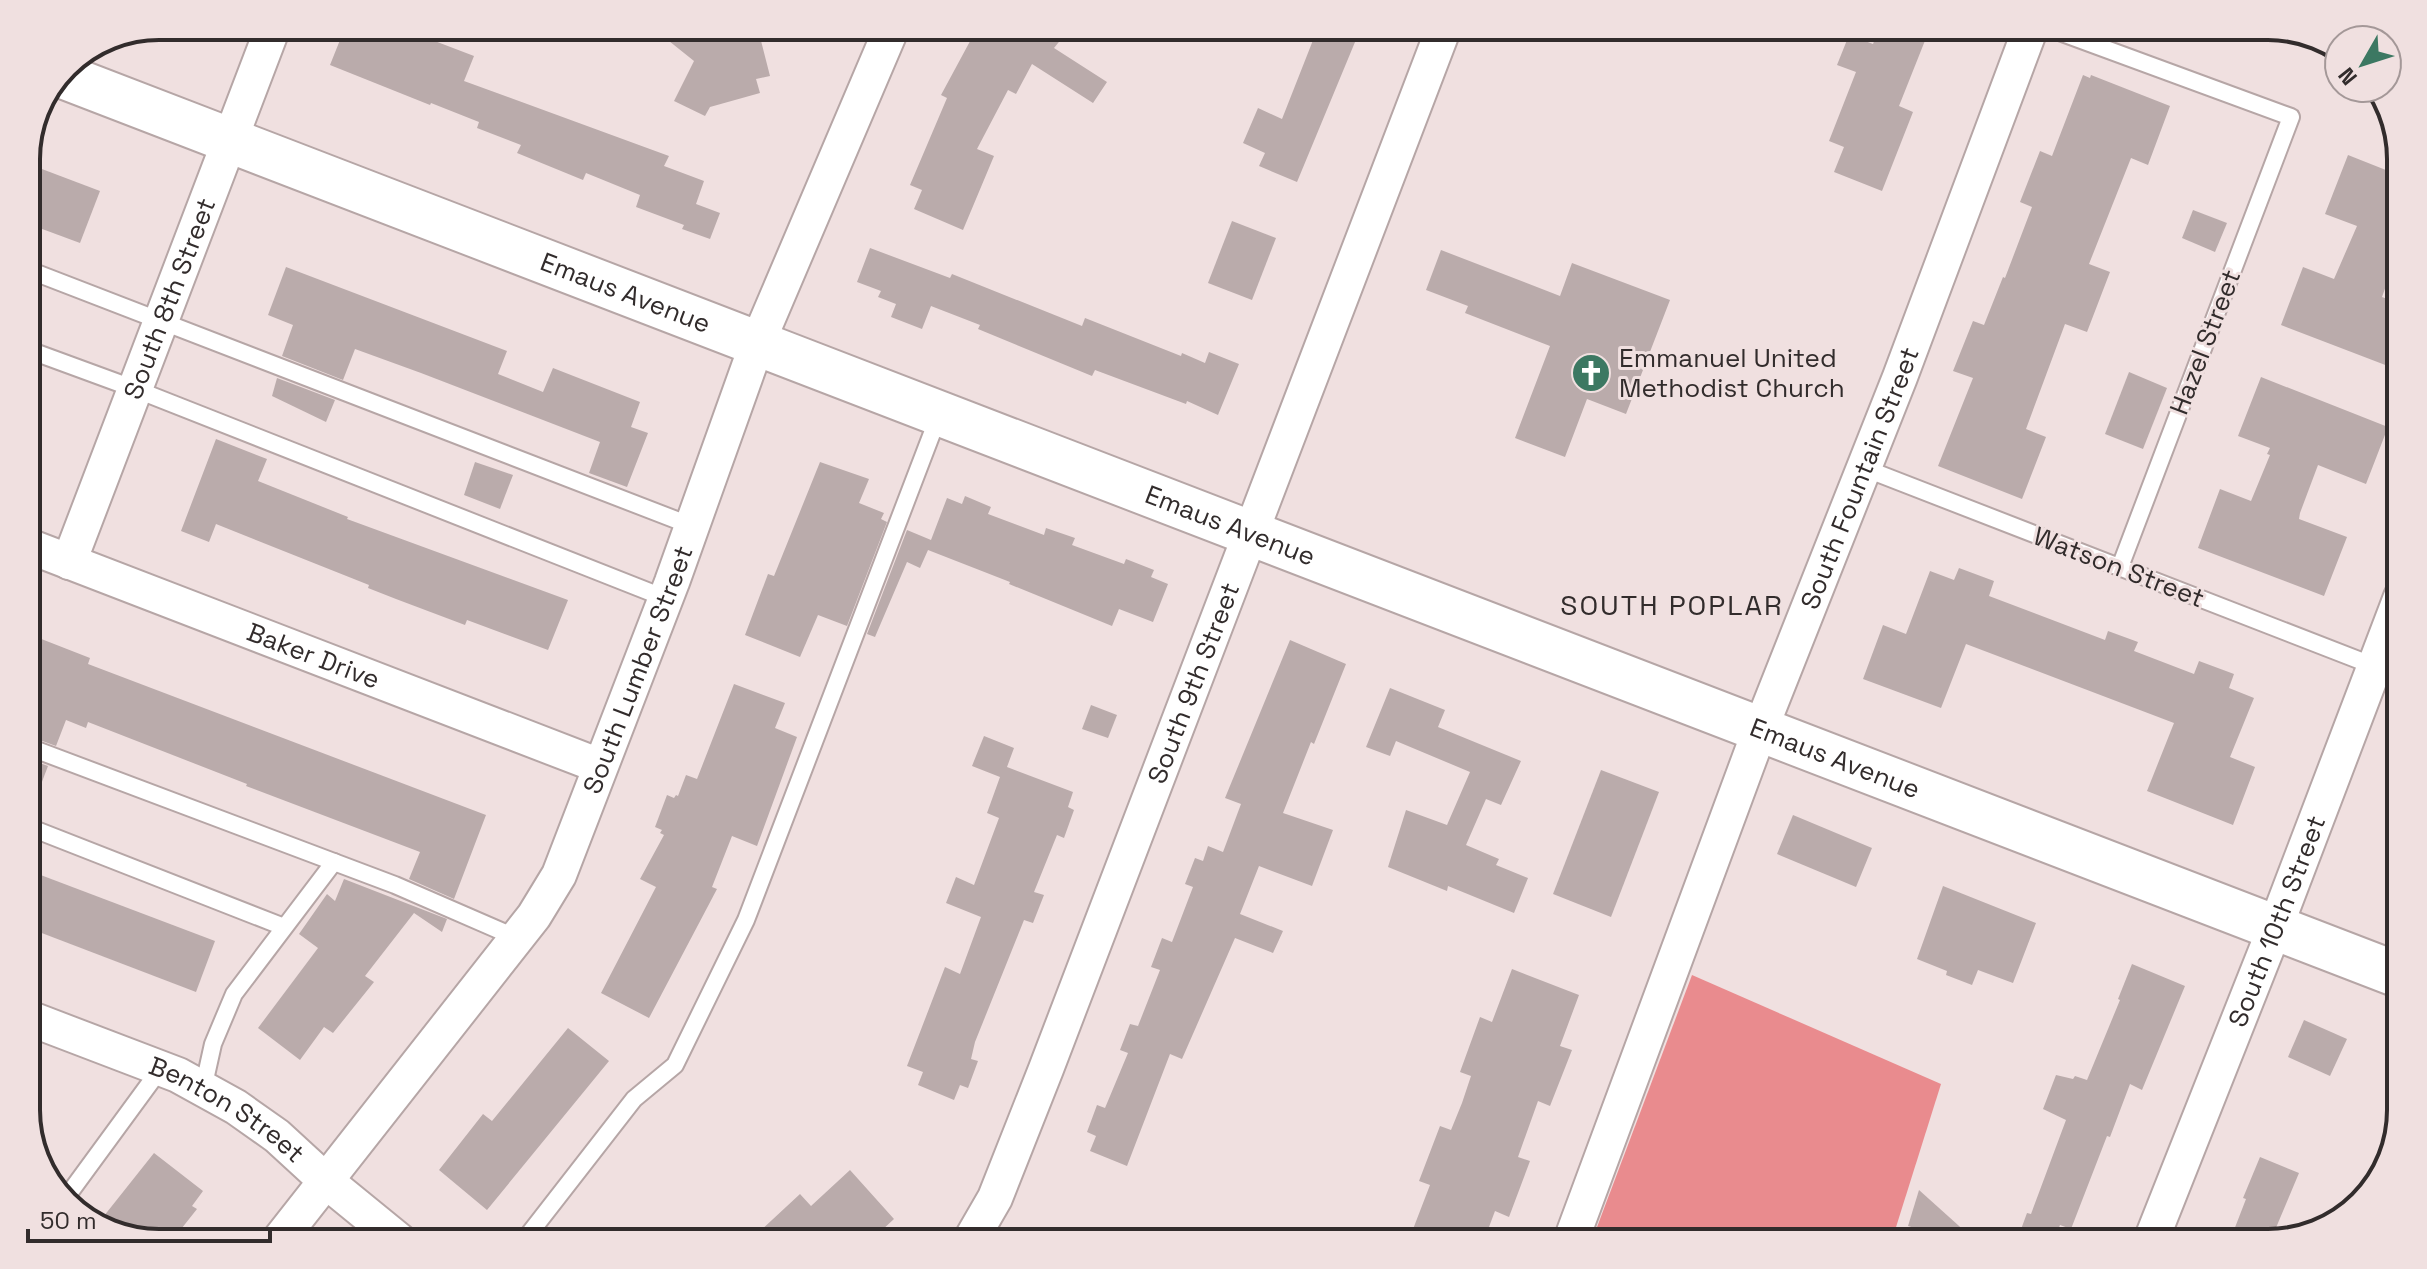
<svg xmlns="http://www.w3.org/2000/svg" width="2427" height="1269" font-family="'Space Grotesk',sans-serif">
<rect width="100%" height="100%" fill="#f0e0e0"/>
<polygon fill="#e98b8e" points="1692,975 1941,1084 1891,1243 1591,1243"/>
<g fill="#baabab">
<polygon points="1879,28 1930,28 1899,106 1913,112 1882,191 1834,172 1844,147 1829,141 1856,72 1837,65 1849,35 1873,44"/>
<polygon points="1317,30 1360,30 1297,182 1259,166 1265,153 1243,143 1258,108 1282,119"/>
<polygon points="975,32 1067,32 1054,48 1107,82 1093,103 1032,64 1016,94 1008,90 977,149 994,156 963,230 914,209 922,190 910,185 947,98 941,95"/>
<polygon points="659,33 759,33 770,76 756,79 760,93 710,107 705,116 674,101 694,61"/>
<polygon points="342,35 419,35 474,56 464,81 669,156 664,166 704,181 696,204 720,213 710,239 682,229 684,225 636,207 640,195 586,173 583,180 517,153 521,145 477,128 479,122 431,103 430,105 330,65"/>
<polygon points="2083,75 2090,78 2091,75 2170,106 2148,165 2131,158 2089,264 2110,272 2087,332 2065,324 2026,429 2046,437 2022,499 1938,466 1973,378 1953,371 1973,321 1984,325 2003,277 2005,278 2032,207 2020,202 2040,151 2052,156"/>
<polygon points="2348,155 2401,176 2401,244 2382,297 2401,304 2401,371 2281,325 2303,267 2334,279 2357,226 2325,214"/>
<polygon points="26,163 100,191 80,243 26,223"/>
<polygon points="2193,210 2227,223 2215,252 2182,238"/>
<polygon points="1232,221 1276,238 1252,300 1208,283"/>
<polygon points="870,248 950,278 952,274 1082,326 1085,318 1181,356 1182,353 1205,363 1209,352 1239,364 1218,415 1187,401 1186,404 1095,370 1092,376 978,329 980,325 931,306 922,329 891,317 896,304 878,297 881,291 857,282"/>
<polygon points="1441,250 1560,296 1572,263 1670,300 1626,414 1587,399 1565,457 1515,438 1550,346 1465,313 1468,306 1426,290"/>
<polygon points="286,267 507,351 498,374 543,392 553,368 640,402 631,427 648,433 627,487 589,473 600,442 421,373 355,349 343,380 282,356 293,325 268,315"/>
<polygon points="2129,372 2167,388 2143,449 2105,434"/>
<polygon points="2261,377 2388,427 2366,484 2318,465 2300,513 2299,519 2347,537 2324,596 2198,548 2220,489 2251,501 2270,455 2267,454 2270,448 2238,436"/>
<polygon points="277,378 335,400 326,422 272,396"/>
<polygon points="216,439 267,459 258,481 348,517 347,519 568,600 548,650 467,620 465,625 396,599 368,588 369,585 216,524 209,542 181,531"/>
<polygon points="475,462 513,475 500,509 464,495"/>
<polygon points="820,462 869,479 859,503 884,513 881,519 887,522 847,626 818,615 800,657 745,635 768,574 774,576"/>
<polygon points="965,496 991,507 988,514 1044,535 1046,528 1075,538 1072,545 1124,564 1126,559 1154,570 1151,577 1168,584 1153,622 1119,609 1112,626 1009,584 1010,582 928,550 920,568 907,562 875,637 867,634 907,530 931,540 947,498 962,504"/>
<polygon points="1959,568 1994,581 1989,596 2105,640 2108,631 2138,642 2134,651 2194,674 2199,661 2234,674 2229,688 2254,698 2230,757 2255,767 2233,825 2147,791 2174,723 1966,644 1941,708 1863,679 1883,625 1906,634 1930,571 1954,580"/>
<polygon points="26,633 90,658 88,664 486,815 454,899 409,879 420,852 246,786 247,784 88,722 86,728 66,720 56,746 26,735"/>
<polygon points="1290,640 1346,664 1314,744 1311,742 1283,813 1333,830 1312,886 1259,866 1240,914 1283,931 1273,953 1235,938 1182,1059 1170,1054 1127,1166 1090,1151 1096,1136 1087,1132 1097,1105 1105,1108 1128,1053 1120,1050 1130,1024 1138,1026 1160,970 1151,967 1162,938 1172,942 1193,887 1185,884 1195,858 1203,861 1208,846 1223,852 1241,804 1225,798"/>
<polygon points="734,684 785,703 775,728 797,737 757,846 732,836 712,887 717,889 649,1018 601,993 656,887 640,879 664,835 660,833 662,830 655,827 667,795 674,798 676,795 678,796 686,775 697,779"/>
<polygon points="1390,688 1445,710 1438,727 1521,761 1501,805 1486,799 1466,845 1499,859 1496,865 1528,878 1514,913 1448,886 1447,891 1388,867 1406,810 1447,825 1470,772 1396,741 1390,756 1366,747"/>
<polygon points="1091,705 1117,715 1108,738 1082,729"/>
<polygon points="984,736 1014,748 1007,767 1073,792 1068,807 1074,810 1064,838 1057,835 1034,892 1044,895 1033,923 1024,920 975,1042 971,1059 978,1061 968,1088 960,1085 954,1100 918,1085 923,1072 907,1066 945,967 960,974 981,917 946,903 956,877 974,885 999,818 987,813 1000,777 972,766"/>
<polygon points="26,758 48,766 29,816 26,815"/>
<polygon points="1601,770 1659,792 1611,917 1553,894"/>
<polygon points="1793,815 1872,848 1856,887 1777,854"/>
<polygon points="38,874 215,941 196,992 26,927 26,907"/>
<polygon points="344,879 447,919 442,932 414,913 365,976 374,982 333,1033 324,1027 300,1060 258,1028 318,948 299,934 327,894 335,901"/>
<polygon points="1943,886 2036,923 2013,983 1978,970 1972,985 1946,975 1947,971 1917,959"/>
<polygon points="2132,964 2185,986 2142,1090 2130,1084 2110,1137 2107,1136 2071,1229 2060,1225 2053,1243 2016,1243 2027,1213 2031,1214 2066,1120 2043,1109 2056,1075 2073,1079 2075,1076 2087,1080 2120,1000 2118,999"/>
<polygon points="1512,969 1579,995 1560,1046 1572,1050 1550,1106 1538,1101 1518,1157 1530,1161 1509,1217 1495,1211 1483,1243 1426,1243 1410,1237 1430,1185 1419,1181 1440,1126 1451,1130 1462,1103 1471,1076 1460,1072 1480,1017 1492,1022"/>
<polygon points="2304,1020 2347,1039 2330,1076 2288,1057"/>
<polygon points="568,1028 609,1061 487,1210 439,1170 483,1114 492,1121"/>
<polygon points="154,1153 203,1191 192,1206 197,1209 170,1243 159,1243 100,1229 96,1226"/>
<polygon points="2260,1157 2299,1173 2270,1242 2229,1243 2246,1199 2243,1198"/>
<polygon points="850,1170 894,1219 868,1243 747,1243 800,1194 811,1206"/>
<polygon points="1919,1190 1978,1243 1964,1243 1908,1226"/>
</g>
<g fill="none" stroke-linecap="round" stroke-linejoin="round">
<defs>
<g id="service">
<polyline points="2046,27 2291,117 2120,567"/>
<polyline points="26,269 692,526"/>
<polyline points="26,349 135,389 665,598"/>
<polyline points="1864,468 2374,666"/>
<polyline points="26,746 395,885 517,938"/>
<polyline points="26,826 284,927"/>
<polyline points="203,1089 213,1044 234,994 334,862"/>
<polyline points="65,1199 161,1068"/>
<polyline points="522,1243 634,1099 675,1065 746,920 939,415"/>
</g>
<g id="minor">
<path id="s1" d="M26 545 600 766"/>
<path id="s2" d="M69 562 270 35"/>
<path id="s3" d="M26 1017 178 1075 236 1107 277 1136 326 1181 402 1243"/>
<path id="s4" d="M277 1243 534 916 559 875 672 582 757 344 890 32"/>
<path id="s5" d="M969 1243 995 1198 1046 1069 1443 30"/>
<path id="s6" d="M1570 1243 1760 730 1900 377 2031 27"/>
<path id="s7" d="M2150 1243 2275 928 2401 597"/>
</g>
<g id="secondary">
<path id="s8" d="M60 75 2401 976"/>
</g>
</defs>
<use href="#service" stroke="#b6a6a6" stroke-width="20"/>
<use href="#minor" stroke="#b6a6a6" stroke-width="38"/>
<use href="#secondary" stroke="#b6a6a6" stroke-width="48"/>
<use href="#service" stroke="#fff" stroke-width="16"/>
<use href="#minor" stroke="#fff" stroke-width="34"/>
<use href="#secondary" stroke="#fff" stroke-width="44"/>
</g>
<defs>
<symbol id="church-disc" viewBox="-11 -11 22 22"><circle r="9.5" fill="#3c7862" stroke="#f0e0e0"/><path d="M-1.2-6h2.4v3.5h3.3v2.4h-3.3V6h-2.4V-.1h-3.3v-2.4h3.3Z" fill="#fff"/></symbol>
</defs>
<g fill-rule="evenodd">
<use href="#church-disc" x="1569" y="351" width="44" height="44"/>
</g>
<g text-anchor="middle" stroke-width="6" stroke-linejoin="round" paint-order="stroke">
<g font-size="26" fill="#322c2c" stroke="#f0e0e0">
<text dy="9" stroke="none"><textPath href="#s8" startOffset="606">Emaus Avenue</textPath></text>
<text dy="9" stroke="none"><textPath href="#s2" startOffset="282">South 8th Street</textPath></text>
<text transform="translate(2205 342) rotate(-69)" y="9">Hazel Street</text>
<text dy="9" stroke="none"><textPath href="#s6" startOffset="818">South Fountain Street</textPath></text>
<text dy="9" stroke="none"><textPath href="#s8" startOffset="1254">Emaus Avenue</textPath></text>
<text transform="translate(2119 567) rotate(21)" y="9">Watson Street</text>
<text dy="9" stroke="none"><textPath href="#s1" startOffset="308">Baker Drive</textPath></text>
<text dy="9" stroke="none"><textPath href="#s4" startOffset="684">South Lumber Street</textPath></text>
<text dy="9" stroke="none"><textPath href="#s5" startOffset="604">South 9th Street</textPath></text>
<text dy="9" stroke="none"><textPath href="#s8" startOffset="1902">Emaus Avenue</textPath></text>
<text dy="9" stroke="none"><textPath href="#s7" startOffset="346">South 10th Street</textPath></text>
<text dy="9" stroke="none"><textPath href="#s3" startOffset="222">Benton Street</textPath></text>
</g>
<g font-size="26" fill="#322c2c" stroke="#f0e0e0" text-anchor="start">
<text x="1619" y="367">Emmanuel United<tspan x="1619" dy="30">Methodist Church</tspan></text>
</g>
<g font-size="28" letter-spacing="2" fill="#322c2c" stroke="#f0e0e0">
<text x="1672" y="615">SOUTH POPLAR</text>
</g>
</g>
<path d="M0 0H2427V1269H0ZM159 40H2268A119 119 0 0 1 2387 159V1110A119 119 0 0 1 2268 1229H159A119 119 0 0 1 40 1110V159A119 119 0 0 1 159 40Z" fill="#f0e0e0" fill-rule="evenodd"/>
<path fill="none" stroke="#322c2c" stroke-width="4" d="M159 40H2268A119 119 0 0 1 2387 159V1110A119 119 0 0 1 2268 1229H159A119 119 0 0 1 40 1110V159A119 119 0 0 1 159 40Z"/>
<g transform="translate(2363 64) rotate(231)"><circle r="38" fill="#f0e0e0" stroke="#a49898" stroke-width="2"/>
<path d="M0-6L14 30L0 20L-14 30Z" fill="#3c7862"/>
<text y="-12" font-size="22" font-weight="bold" text-anchor="middle" fill="#322c2c">N</text>
</g>
<path d="M28 1229v12h242v-12" fill="none" stroke="#322c2c" stroke-width="4"/>
<text x="40" y="1229" font-size="24" fill="#322c2c" stroke="#f0e0e0" stroke-width="6" paint-order="stroke">50 m</text>
</svg>
